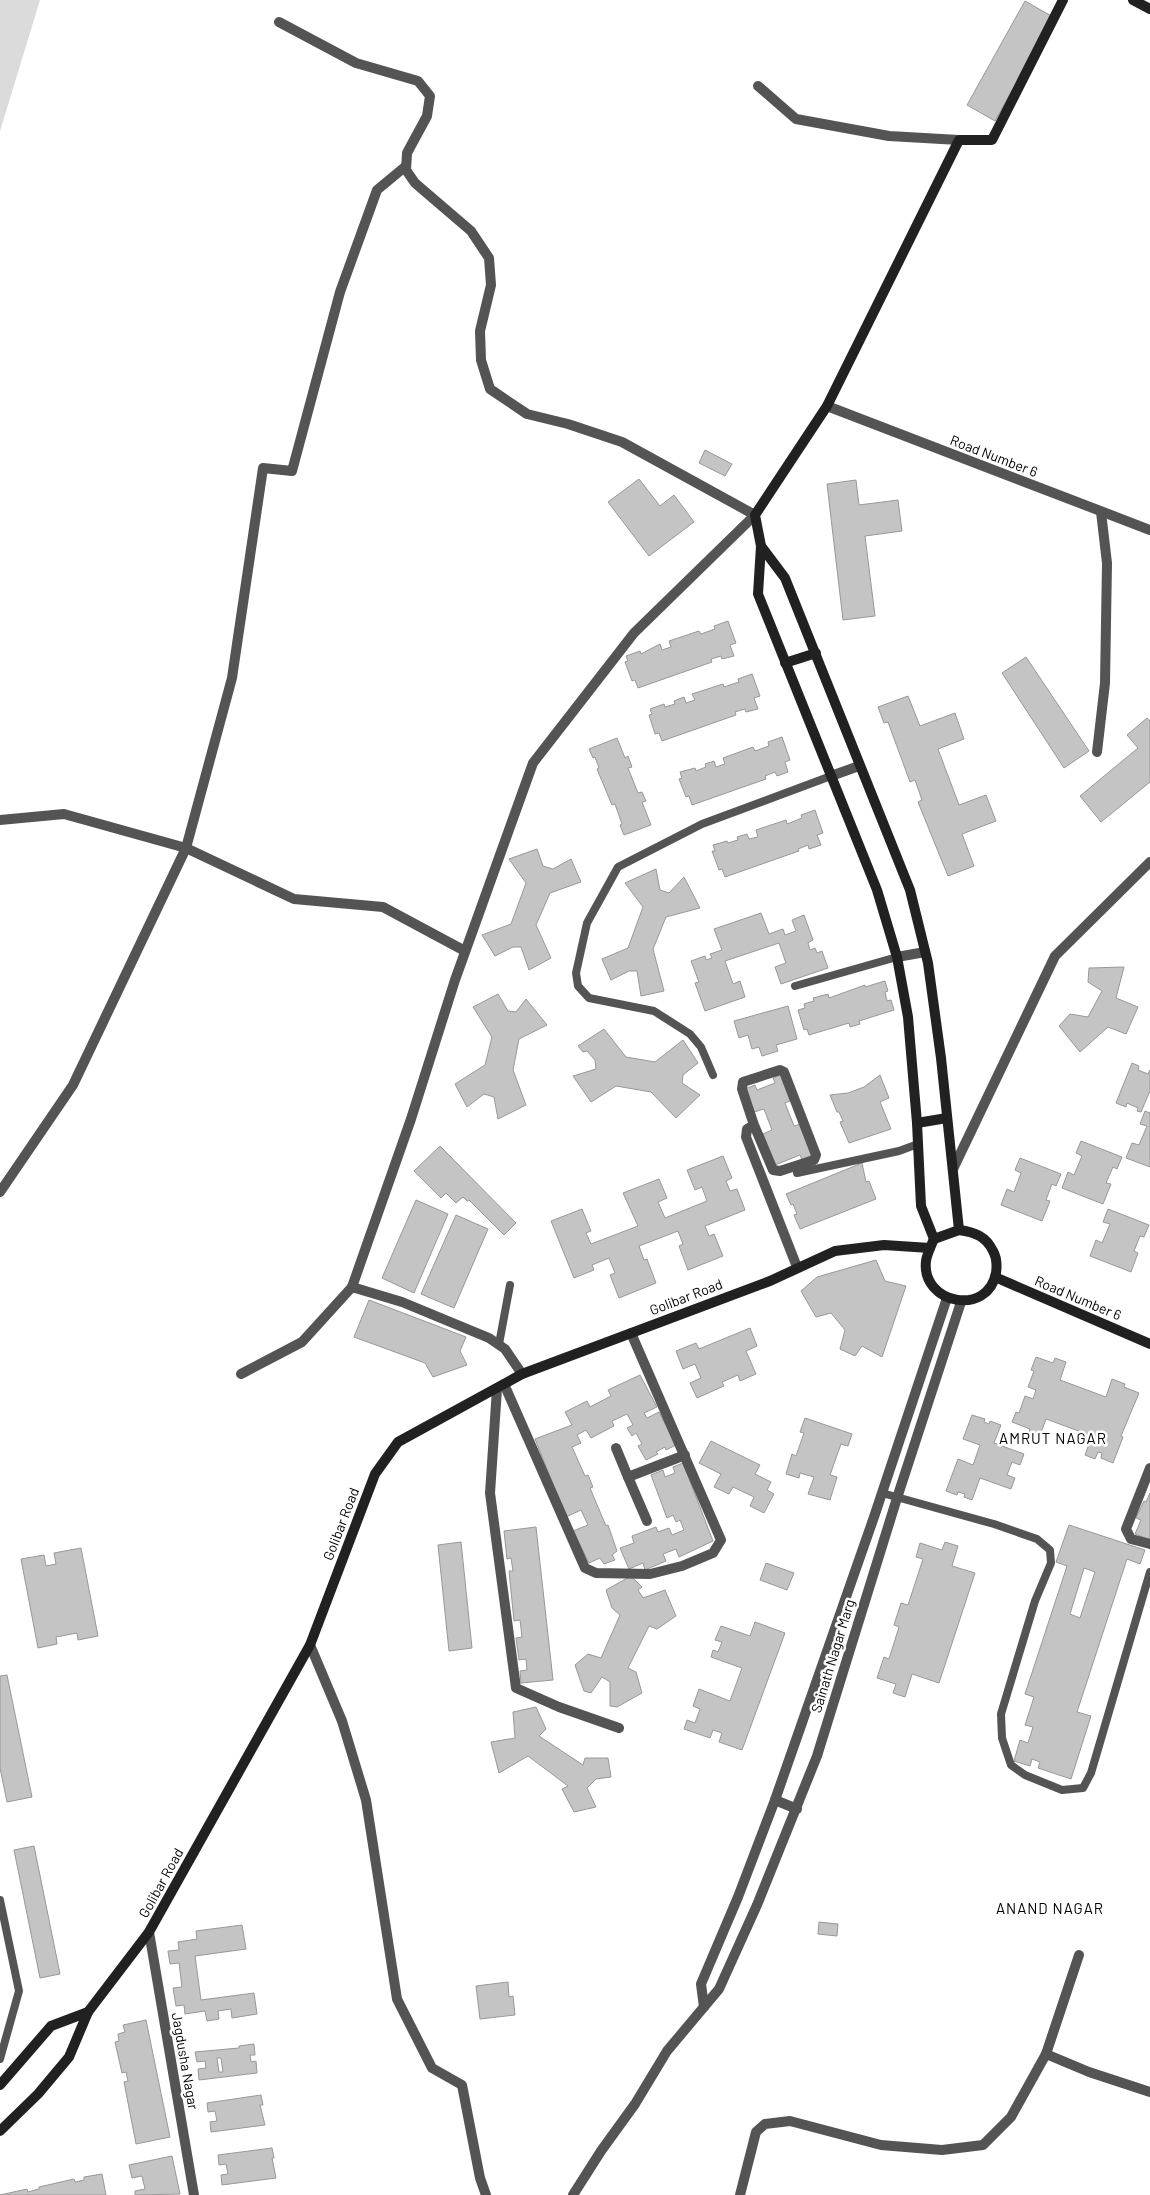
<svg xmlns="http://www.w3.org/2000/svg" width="1150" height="2195" font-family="Barlow,sans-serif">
<rect width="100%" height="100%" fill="#fff"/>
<polygon fill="#dbdbdb" points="0,0 40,0 0,131"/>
<g fill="#c4c4c4" stroke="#989898" fill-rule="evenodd">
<polygon points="1025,1 1053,17 995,121 967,105"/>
<polygon points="705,450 732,464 725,476 699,463"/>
<polygon points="639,479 660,506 674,495 694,522 649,556 608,502"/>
<polygon points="856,480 859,505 898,500 902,531 865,536 875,616 843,620 827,484"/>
<polygon points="728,621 736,643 730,645 734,656 722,659 721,656 711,659 712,662 638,688 635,680 632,681 625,662 628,661 626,656 640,651 641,654 660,644 662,650 671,647 669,641 699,631 701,634 715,629 714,626"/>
<polygon points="1026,657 1089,751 1064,768 1002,673"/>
<polygon points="752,674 760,696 754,698 758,709 746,712 745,709 735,712 736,715 662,741 659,733 655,734 649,715 652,714 650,709 664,704 665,707 675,704 674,701 684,697 686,703 695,700 692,694 723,684 724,687 739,682 738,679"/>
<polygon points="908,696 920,726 955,713 964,739 938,749 959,805 986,795 996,821 962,834 974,866 948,876 918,802 922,800 915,780 910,782 888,722 884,723 878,707"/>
<polygon points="1147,718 1150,721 1150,782 1101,822 1080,796 1138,748 1127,735"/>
<polygon points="782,737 790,760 785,762 788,772 777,776 775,772 765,776 766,779 692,805 689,796 686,797 679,779 682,778 680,772 695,768 696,771 706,767 705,764 714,761 716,767 725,764 723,758 753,747 755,751 769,746 768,742"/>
<polygon points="617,738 625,758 628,756 632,767 628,768 638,793 642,792 646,801 642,802 651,825 624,835 620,825 622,824 615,804 612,805 597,769 599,768 595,757 593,758 589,749"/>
<polygon points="815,810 823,833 817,835 821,845 809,849 808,845 798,849 799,851 725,877 722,869 719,870 712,851 715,851 713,845 727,841 728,843 738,840 737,837 747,834 749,839 758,837 756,830 786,820 787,824 802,818 801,815"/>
<polygon points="537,849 543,866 553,869 571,859 581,882 550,893 536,925 551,958 529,970 521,947 513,947 495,956 482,935 511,924 526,883 509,859"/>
<polygon points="656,869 660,890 669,893 684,877 700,908 666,917 653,949 664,991 641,996 637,971 629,971 611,980 602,959 628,948 643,907 625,883"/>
<polygon points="761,913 769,934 783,929 785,935 796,931 792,920 804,915 813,940 808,943 810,950 815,948 817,953 822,951 828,968 781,984 775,967 786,963 779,943 725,961 733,984 740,981 745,997 705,1011 695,983 699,982 691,961 705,956 706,960 712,958 710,954 722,950 714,929"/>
<polygon points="1124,967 1116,998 1138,1007 1126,1034 1108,1027 1080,1052 1059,1026 1070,1014 1088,1017 1102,991 1088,982 1089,968"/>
<polygon points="885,981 888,991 885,992 887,1001 891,1000 894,1010 859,1021 860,1024 850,1027 849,1023 809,1035 807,1029 804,1030 798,1010 805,1008 804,1004 814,1001 813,998 828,994 829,998 865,985 865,987"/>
<polygon points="498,994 508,1011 516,1012 526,999 547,1025 519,1039 513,1070 526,1105 498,1119 494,1097 484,1094 467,1107 455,1084 485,1065 492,1037 473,1007"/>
<polygon points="788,1006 797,1039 776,1045 778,1051 762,1056 759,1047 752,1049 748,1035 739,1038 734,1021"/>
<polygon points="604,1029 626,1057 655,1062 683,1040 698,1063 683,1075 682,1083 700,1095 676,1118 651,1092 616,1086 591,1102 573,1076 596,1069 595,1060 587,1051 583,1052 578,1046"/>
<polygon points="1132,1063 1139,1066 1138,1070 1148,1074 1150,1070 1150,1091 1141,1112 1137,1111 1138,1108 1127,1103 1126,1107 1116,1103"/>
<polygon points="782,1074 792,1100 785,1103 794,1126 801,1124 813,1155 802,1160 800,1155 775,1165 763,1134 772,1130 764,1109 754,1112 745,1089 755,1085 757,1090 775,1083 773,1078"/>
<polygon points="880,1075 889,1098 880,1102 891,1129 849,1143 840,1122 843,1121 839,1112 837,1112 830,1095 848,1093 864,1087"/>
<polygon points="1145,1111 1150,1113 1150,1167 1126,1158 1132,1143 1139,1145 1147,1126 1140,1124"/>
<polygon points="1081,1141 1122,1157 1117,1169 1113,1167 1106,1183 1111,1184 1103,1204 1062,1188 1068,1172 1074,1175 1082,1156 1076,1153"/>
<polygon points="440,1146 516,1223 504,1235 469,1200 467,1201 463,1197 456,1203 446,1193 441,1198 414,1171"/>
<polygon points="723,1156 732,1178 726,1181 730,1191 737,1189 745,1210 705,1226 709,1236 714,1234 723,1256 688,1270 679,1246 683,1244 678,1231 639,1246 644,1260 647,1259 656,1283 619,1298 610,1275 615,1273 609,1258 592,1265 594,1270 574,1278 551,1221 582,1209 591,1231 586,1233 591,1244 638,1226 623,1193 659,1179 667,1198 658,1202 665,1218 707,1201 702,1187 695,1190 687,1170"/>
<polygon points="1020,1158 1061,1174 1056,1186 1052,1184 1046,1200 1050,1201 1042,1221 1001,1205 1007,1189 1014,1192 1021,1173 1015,1170"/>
<polygon points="862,1163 866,1182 869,1181 876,1199 800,1229 794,1215 797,1214 793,1204 791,1205 786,1194"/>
<polygon points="416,1200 448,1214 414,1293 382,1278"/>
<polygon points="1108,1209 1149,1225 1144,1237 1140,1236 1134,1251 1138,1253 1131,1272 1090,1256 1096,1240 1102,1243 1110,1224 1103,1222"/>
<polygon points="456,1215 488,1229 454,1308 421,1294"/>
<polygon points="876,1260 885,1281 906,1286 882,1357 862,1346 855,1356 840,1349 845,1330 831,1313 816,1317 801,1291 817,1277"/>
<polygon points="369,1300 466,1337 460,1351 467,1365 433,1377 425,1363 354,1337"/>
<polygon points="750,1328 757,1346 746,1351 756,1374 740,1381 738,1375 722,1382 724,1386 697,1398 690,1383 701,1378 695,1364 683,1369 676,1351 696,1343 699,1349"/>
<polygon points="1036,1357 1053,1363 1055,1358 1066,1362 1060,1380 1106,1397 1112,1379 1125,1384 1124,1387 1139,1393 1121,1436 1123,1437 1113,1463 1101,1458 1102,1453 1098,1452 1095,1459 1085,1455 1092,1436 1046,1419 1039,1438 1028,1434 1030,1429 1012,1422 1016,1412 1019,1413 1025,1396 1033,1399 1036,1390 1028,1387 1034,1371 1031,1370"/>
<polygon points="640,1375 657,1407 644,1413 647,1418 659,1412 676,1445 666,1450 665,1447 656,1452 658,1454 646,1460 638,1446 642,1444 636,1433 632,1436 627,1428 633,1425 627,1414 612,1421 614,1426 591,1438 586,1430 577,1435 581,1443 572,1447 585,1476 588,1475 593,1487 590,1488 606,1526 608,1525 617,1551 612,1555 615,1560 604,1564 600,1558 589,1563 573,1531 588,1525 581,1510 566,1517 535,1439 572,1425 565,1412 587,1401 590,1407 611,1396 608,1390"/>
<polygon points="972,1415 985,1419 984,1422 989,1424 990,1421 1001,1425 994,1443 1024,1454 1020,1465 1012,1462 1007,1475 1015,1478 1011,1489 980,1478 972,1500 964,1497 965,1494 958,1492 957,1495 946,1491 958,1459 973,1465 980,1445 963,1439"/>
<polygon points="805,1418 852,1434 848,1446 841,1444 830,1475 837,1477 830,1500 808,1494 814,1477 800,1473 799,1478 786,1474 792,1454 796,1456 804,1433 800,1432"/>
<polygon points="711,1441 760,1465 755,1474 771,1482 767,1490 774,1494 764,1513 750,1506 754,1497 733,1487 729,1494 714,1487 721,1474 699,1463"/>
<polygon points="683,1463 713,1541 679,1557 676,1549 663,1554 666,1561 645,1570 643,1563 629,1569 620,1548 634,1543 632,1536 656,1527 658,1532 669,1528 672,1535 684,1530 680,1520 676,1522 673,1515 667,1518 651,1475 663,1470 665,1477 675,1473 673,1467"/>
<polygon points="1150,1493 1150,1540 1135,1534 1141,1520 1136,1518 1144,1501 1146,1502"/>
<path d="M1069 1525 1145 1550 1140 1564 1127 1559 1077 1712 1091 1716 1071 1779 1038 1768 1040 1762 1032 1759 1030 1766 1014 1761 1020 1740 1028 1743 1033 1727 1025 1725 1034 1697 1025 1694 1067 1566 1056 1562ZM1084 1568 1095 1572 1080 1618 1070 1614Z"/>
<polygon points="536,1527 553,1680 521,1683 520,1671 527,1670 526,1659 519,1660 516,1638 522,1637 520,1620 514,1621 509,1571 513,1571 511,1558 507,1559 504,1531"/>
<polygon points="461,1542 472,1648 449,1651 438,1545"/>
<polygon points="945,1542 958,1546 952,1566 975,1573 939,1683 912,1674 905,1697 893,1693 896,1684 877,1678 884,1657 889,1659 899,1627 894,1625 901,1603 908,1605 923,1559 916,1557 920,1543 942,1550"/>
<polygon points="81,1548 98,1636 78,1640 77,1633 56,1637 57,1644 38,1648 21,1559 44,1555 46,1566 56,1564 54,1553"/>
<polygon points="766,1563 794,1573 787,1590 760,1580"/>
<polygon points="631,1576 642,1587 638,1590 643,1598 665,1590 676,1616 657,1629 649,1626 628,1668 636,1672 642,1693 617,1707 610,1706 610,1682 602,1677 591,1693 584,1691 575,1665 588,1654 601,1658 620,1615 612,1608 606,1590"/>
<polygon points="755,1622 785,1633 742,1750 719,1742 722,1733 713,1730 710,1738 684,1729 687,1720 695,1723 700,1709 693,1706 699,1689 730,1701 742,1668 711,1657 713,1650 718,1652 722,1642 715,1640 721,1626 750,1636"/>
<polygon points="7,1675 32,1797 7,1802 0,1768 0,1676"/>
<polygon points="536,1707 546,1729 539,1736 583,1765 585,1758 608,1758 611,1777 596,1779 587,1788 596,1807 574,1812 562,1789 568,1786 528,1756 499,1773 491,1742 515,1738 513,1712"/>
<polygon points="34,1846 60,1974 40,1978 14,1850"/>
<polygon points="819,1922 838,1924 837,1936 818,1934"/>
<polygon points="242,1925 246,1949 195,1956 201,2000 254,1993 257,2014 232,2018 231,2009 218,2011 219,2019 207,2021 205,2011 185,2014 184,2005 176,2006 173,1988 182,1987 179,1963 170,1964 168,1951 179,1950 178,1942 197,1939 196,1931"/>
<polygon points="508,1982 509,1997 513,1996 515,2015 480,2019 476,1986"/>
<polygon points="146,2020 170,2137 136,2144 124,2082 128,2081 126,2072 122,2073 115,2042 119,2041 118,2034 125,2032 123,2025"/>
<path d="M254 2044 255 2055H250L251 2062 256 2061 257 2073 199 2080 198 2069 206 2068 205 2061 197 2062 195 2052 239 2048V2046ZM217 2058H221L223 2072H219Z"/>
<polygon points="261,2095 263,2105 260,2105 265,2125 211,2132 210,2122 217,2121 215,2111 208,2112 207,2103"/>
<polygon points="272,2148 274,2158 272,2158 276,2178 222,2185 221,2175 228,2174 226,2164 219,2165 218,2155"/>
<polygon points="172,2156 180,2194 135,2195 135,2191 145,2189 142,2176 132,2178 129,2165"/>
<polygon points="102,2174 106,2195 0,2195 27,2189 28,2192 39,2189 39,2187 74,2179 75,2182 84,2180 84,2177"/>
</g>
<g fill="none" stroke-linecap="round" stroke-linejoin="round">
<g stroke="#545454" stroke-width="8">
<polyline points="795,986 897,957"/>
<polyline points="713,1075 701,1047 690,1034 654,1011 589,998 578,986 576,973 587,923 618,867 702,824 831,776"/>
<polyline points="797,1173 899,1151 918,1144"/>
<polyline points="499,1344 510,1285"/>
<polyline points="882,1493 994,1524 1037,1539 1050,1550 1051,1563 1035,1601 1001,1714 1002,1738 1011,1765 1025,1775 1062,1790 1083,1788 1091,1773 1150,1572"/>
<polyline points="0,1900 19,1991 0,2059"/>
</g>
<g stroke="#545454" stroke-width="10">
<polyline points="758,86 796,119 889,136 959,140"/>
<polyline points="827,406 1150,530"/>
<polyline points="1097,752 1105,683 1107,563 1101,512"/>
<polyline points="831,776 859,766"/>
<polyline points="0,820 64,814 186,848 294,899 383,907 465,951"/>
<polyline points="897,957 925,952"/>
<polyline points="754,1125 773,1170 780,1171 814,1160 816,1155 784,1072 780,1070 743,1082 742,1089 754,1125 747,1129 746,1137 797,1267"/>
<polyline points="953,1169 1055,956 1150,862"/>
<polyline points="0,1192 73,1085 186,848 232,678 263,468 292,471 340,292 377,190 406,166"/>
<polyline points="352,1287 402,1302 489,1338 505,1349 522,1374"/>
<polyline points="241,1374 302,1342 352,1287 411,1119 455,980 533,763 634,633 755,515 622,442 568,424 527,414 490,389 481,360 480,331 491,285 489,258 471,231 415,183 406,170 407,153 427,116 430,96 418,81 356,63 279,22"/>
<polyline points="504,1384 585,1568 596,1573 650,1574 682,1566 713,1553 721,1540 631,1333"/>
<polyline points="497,1389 490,1493 516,1688 559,1707 619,1728"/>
<polyline points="616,1448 628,1477 685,1455"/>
<polyline points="1150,1468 1126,1529 1131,1539 1150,1544"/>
<polyline points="628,1477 647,1521"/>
<polyline points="310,1645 342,1721 366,1800 397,1999 432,2068 462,2085 480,2178 486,2195"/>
<polyline points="775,1800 797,1809"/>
<polyline points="149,1932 194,2195"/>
<polyline points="704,2007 701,1984 738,1897 775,1800 874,1517 947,1298"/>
<polyline points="1046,2054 1089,2072 1150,2092"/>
<polyline points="573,2195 601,2151 635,2104 667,2051 719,1989 757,1905 817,1756 897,1498 961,1302"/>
<polyline points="740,2195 756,2132 765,2124 790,2121 881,2145 942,2150 983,2145 1011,2117 1046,2054 1079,1955"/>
</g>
<g stroke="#212121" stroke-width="10">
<polyline points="1133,0 1150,9"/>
<polyline points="761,546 785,578 910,890 928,963 941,1058 959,1230"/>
<polyline points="785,663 816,653"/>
<polyline points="917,1123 947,1118"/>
<path d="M959 1230C974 1232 986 1236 993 1251 997 1258 997 1266 996 1273 988 1317 921 1304 926 1261 927 1254 931 1246 934 1239Z"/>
<polyline points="934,1239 921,1206 917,1123 908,1017 897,957 877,890 758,594 761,546 755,515 827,406 959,140 992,140 1063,0"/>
<polyline points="995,1277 1150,1344"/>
<polyline points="0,2085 51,2026 88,2012 149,1932 310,1645 375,1474 398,1442 522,1374 770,1281 835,1251 884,1245 930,1248"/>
<polyline points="0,2131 38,2094 69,2057 88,2012"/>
</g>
</g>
<g text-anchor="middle" stroke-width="5" stroke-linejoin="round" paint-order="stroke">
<g font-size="14" fill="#000" stroke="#fff">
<text transform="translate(994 456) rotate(21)" y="5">Road Number 6</text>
<text transform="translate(686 1297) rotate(-21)" y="5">Golibar Road</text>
<text transform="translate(1078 1298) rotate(23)" y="5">Road Number 6</text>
<text transform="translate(341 1524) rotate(-69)" y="5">Golibar Road</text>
<text transform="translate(833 1656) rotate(-73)" y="5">Sainath Nagar Marg</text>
<text transform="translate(161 1883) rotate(-61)" y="5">Golibar Road</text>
<text transform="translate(185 2061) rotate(80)" y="5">Jagdusha Nagar</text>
</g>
<g font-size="15" letter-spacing="1" fill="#000" stroke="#fff">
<text x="1053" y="1444">AMRUT NAGAR</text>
<text x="1050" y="1914">ANAND NAGAR</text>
</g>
</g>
</svg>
